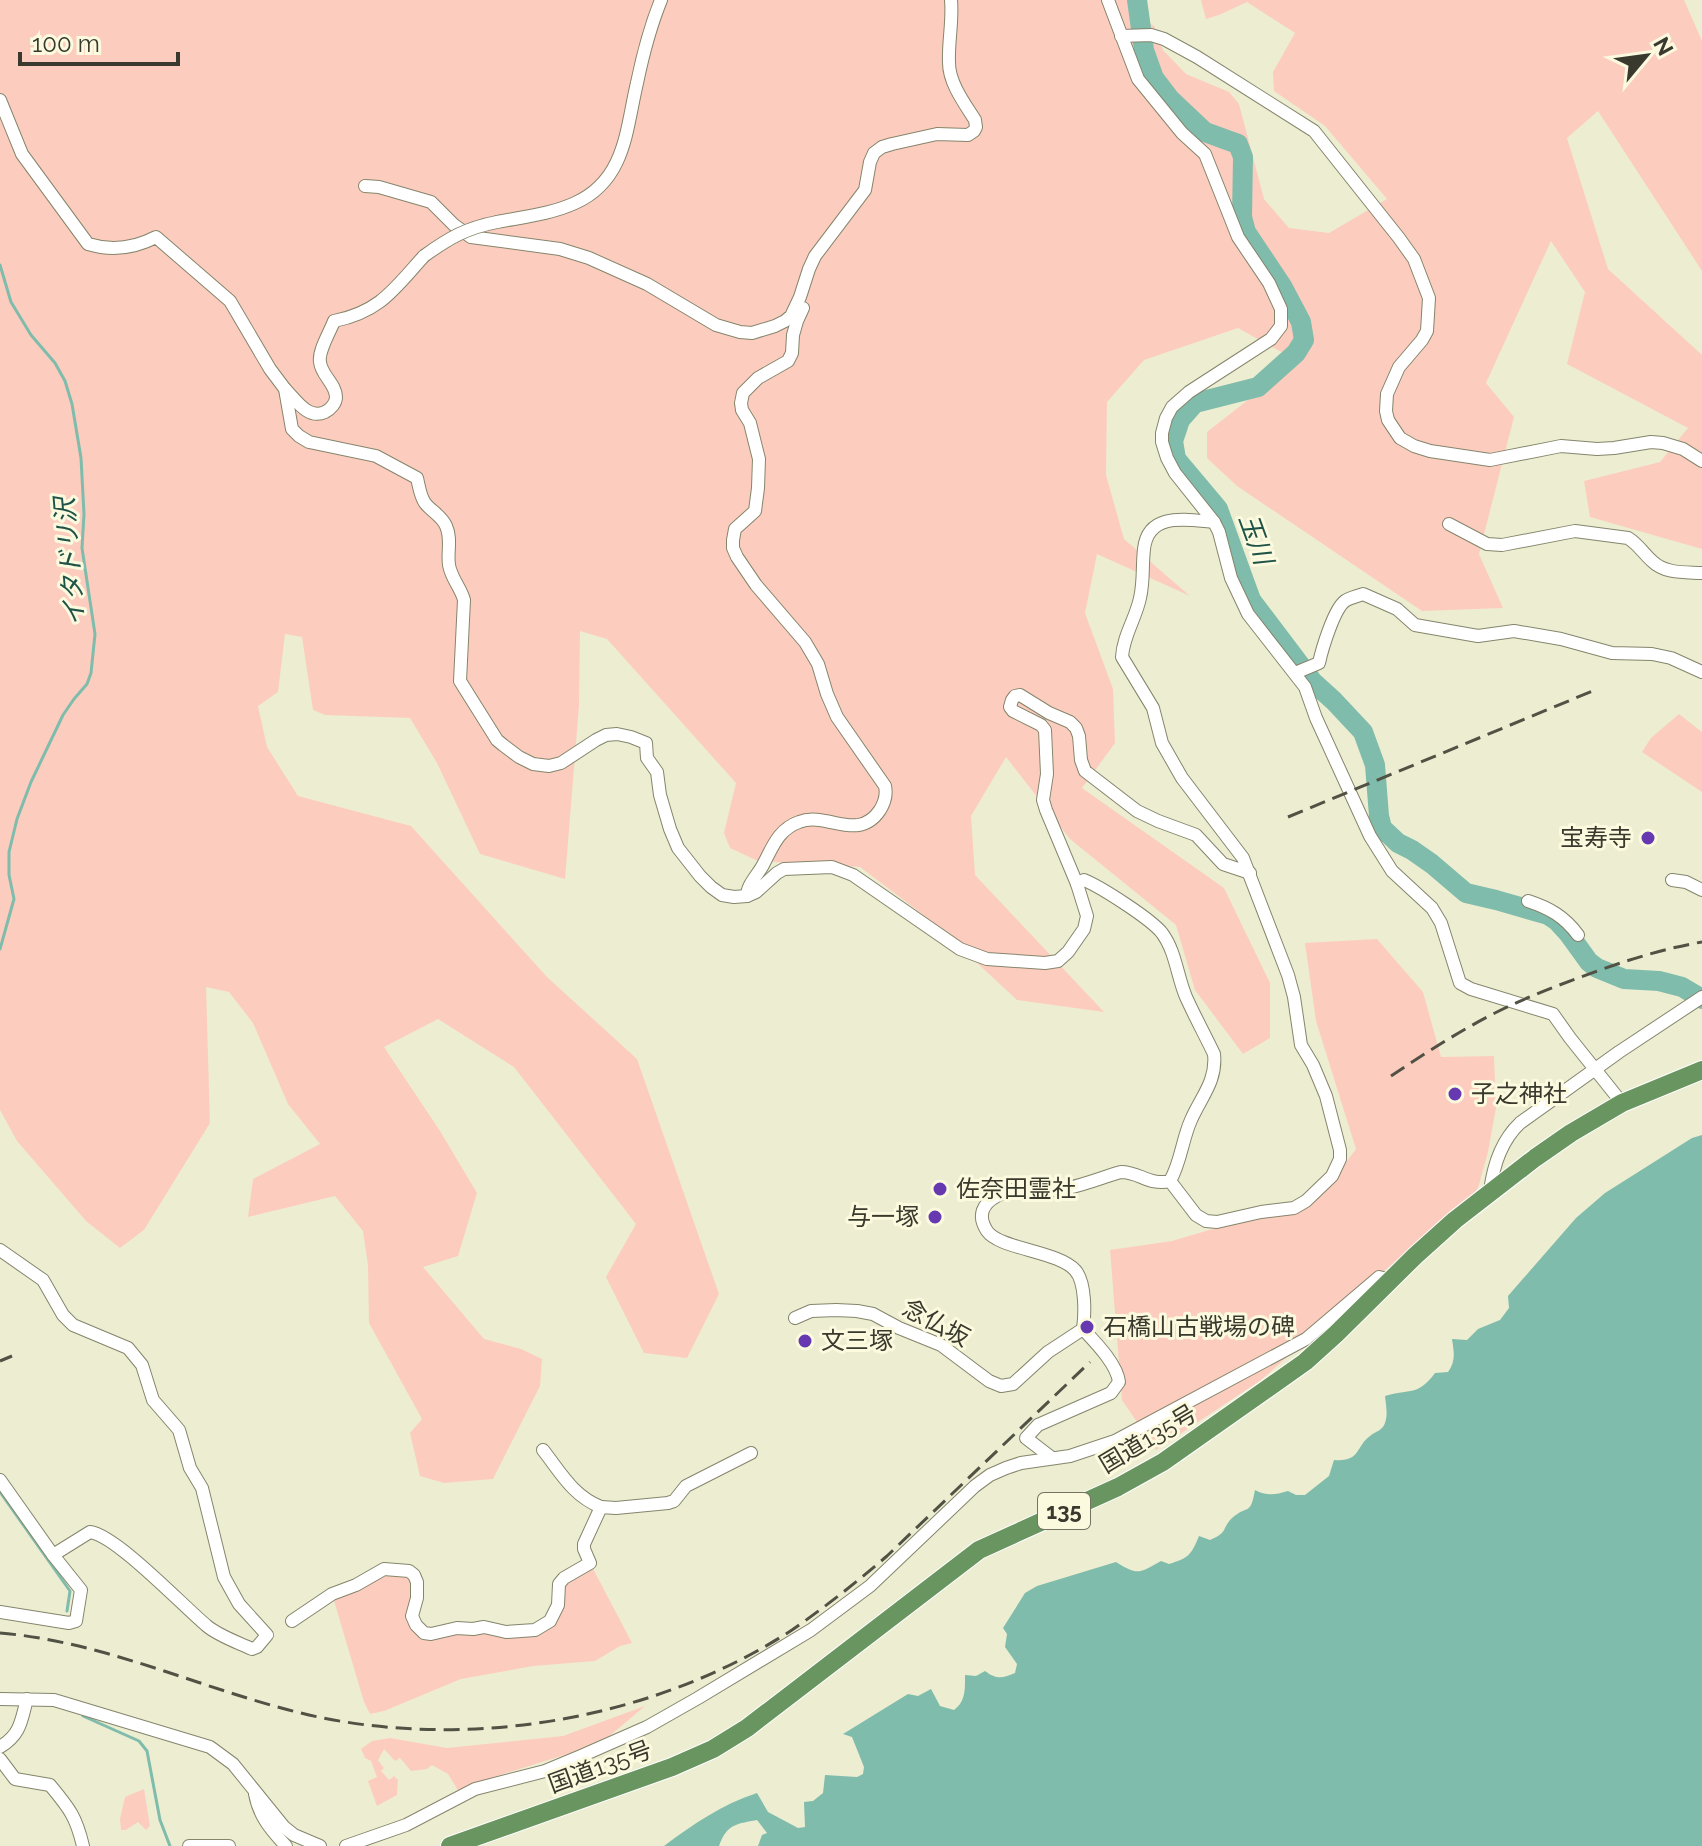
<svg xmlns="http://www.w3.org/2000/svg" width="1702" height="1846" font-family="Raleway,'Noto Sans JP',sans-serif">
<rect width="100%" height="100%" fill="#ededd2"/>
<g fill="#fccdbf">
<polygon points="0,0 1128,0 1134,14 1154,26 1163,50 1186,74 1229,92 1239,104 1264,199 1289,228 1329,233 1387,199 1325,126 1274,91 1273,72 1295,33 1247,2 1219,15 1206,19 1201,0 1684,0 1702,41 1702,271 1598,111 1567,138 1608,269 1702,355 1702,549 1590,517 1584,481 1660,462 1688,428 1567,364 1585,292 1551,241 1486,383 1514,417 1479,554 1503,608 1422,611 1237,486 1207,458 1207,432 1272,381 1292,358 1238,328 1144,360 1107,402 1106,475 1124,539 1190,596 1097,554 1085,613 1113,689 1115,743 1082,788 1224,888 1270,983 1270,1038 1243,1054 1195,990 1176,925 1070,839 1006,757 971,816 975,875 1104,1012 1017,1000 934,923 860,867 758,861 730,848 724,833 736,783 607,639 580,631 579,706 565,879 480,854 437,763 410,718 325,715 313,710 302,637 285,634 278,692 258,706 267,747 298,796 411,826 547,977 637,1059 719,1294 687,1358 644,1353 606,1277 636,1224 514,1067 438,1019 384,1047 440,1131 477,1193 458,1256 423,1267 484,1339 521,1349 542,1359 540,1386 493,1479 444,1483 420,1476 410,1433 422,1419 369,1323 368,1265 363,1231 335,1196 248,1217 253,1179 320,1144 288,1104 253,1023 229,992 206,987 210,1123 144,1230 120,1248 86,1221 17,1141 0,1110"/>
<polygon points="1679,714 1702,732 1702,792 1642,752 1651,738"/>
<polygon points="1377,939 1423,992 1441,1057 1494,1056 1496,1108 1488,1152 1478,1188 1461,1211 1415,1244 1261,1380 1156,1450 1122,1400 1110,1250 1172,1241 1209,1230 1274,1216 1334,1178 1356,1149 1316,1021 1305,943"/>
<polygon points="590,1563 632,1643 620,1646 595,1661 533,1666 461,1679 384,1711 370,1714 364,1702 332,1594 375,1573 414,1575 413,1607 424,1633 506,1632 550,1621 559,1584"/>
<polygon points="645,1706 600,1744 506,1773 459,1792 448,1774 432,1765 427,1769 411,1771 400,1758 395,1761 384,1749 378,1760 384,1768 381,1771 389,1780 394,1776 398,1780 397,1795 377,1806 368,1781 377,1777 371,1761 365,1758 361,1749 372,1741 390,1738 447,1748 563,1736"/>
<polygon points="144,1789 150,1826 146,1830 138,1822 126,1830 121,1830 120,1819 125,1797"/>
</g>
<path fill="#7fbcab" d="M1702 1135V1846H758L762 1835 767 1833 757 1820C736 1824 727 1824 719 1846H664C695 1823 721 1805 757 1793L768 1812 798 1828 805 1827 804 1802 813 1801 823 1793 825 1775 857 1777 863 1774 864 1767 852 1737 843 1734 908 1694 918 1696 931 1689 940 1706 954 1710C966 1702 965 1688 965 1675L976 1676 985 1671C997 1680 1003 1678 1015 1673L1017 1664 1005 1647 1007 1634 1003 1628 1025 1593 1037 1586 1116 1562C1138 1576 1140 1573 1161 1561L1169 1564C1189 1558 1191 1555 1199 1536L1210 1540C1229 1532 1221 1529 1232 1518 1248 1504 1250 1517 1255 1490 1266 1496 1275 1495 1288 1491L1296 1495H1305L1329 1476 1334 1460C1361 1462 1355 1447 1370 1436 1376 1431 1382 1431 1385 1423 1388 1415 1386 1405 1385 1396 1411 1388 1417 1397 1435 1373L1448 1372C1456 1361 1454 1352 1452 1339L1467 1340 1478 1329 1500 1320 1509 1308 1508 1296 1576 1218 1605 1193 1692 1138Z"/>
<g fill="none" stroke-linecap="round" stroke-linejoin="round">
<g stroke="#7fbcab" stroke-width="3">
<polyline points="0,265 11,302 31,335 55,363 65,381 72,404 81,458 84,514 82,548 95,634 91,673 87,684 74,699 63,715 31,782 17,819 9,852 9,875 14,899 0,949"/>
<polyline points="0,1492 70,1591 67,1611"/>
<polyline points="83,1716 139,1741 147,1751 160,1820 170,1846"/>
</g>
<polyline stroke="#7fbcab" stroke-width="20" points="1137,0 1144,50 1154,78 1170,99 1205,132 1238,144 1243,157 1242,217 1246,232 1282,286 1301,322 1304,340 1296,353 1258,387 1195,403 1180,420 1173,441 1176,459 1218,509 1251,600 1313,682 1334,701 1363,732 1375,765 1379,816 1382,828 1398,843 1412,850 1432,864 1466,893 1496,900 1548,915 1557,921 1568,933 1589,962 1597,968 1624,979 1659,981 1682,987 1702,999"/>
<defs>
<g id="minor">
<polyline points="1108,0 1138,79 1182,133 1205,154 1238,237 1269,283 1281,309 1281,326 1271,339 1189,392 1172,407 1166,418 1162,433 1162,442 1167,458 1175,473 1214,522 1219,532 1231,578 1248,614 1305,687 1316,718 1370,836 1392,871 1432,908 1441,923 1460,983 1471,989 1553,1014 1570,1038 1622,1103"/>
<polyline points="1121,36 1151,35 1164,39 1197,57 1314,131 1399,238 1414,259 1429,298 1427,331 1422,340 1399,367 1387,394 1386,411 1388,420 1400,438 1414,446 1430,451 1490,460 1561,446 1597,449 1614,448 1651,442 1663,443 1683,449 1702,461"/>
<path d="M0 100 22 154 88 244C111 251 135 248 156 237L230 301 270 369 285 389 292 429 299 436 309 442 376 456 417 478C419 486 420 496 425 503 431 511 442 516 446 526 452 539 447 552 449 565 451 578 461 588 464 600L460 681 497 740 503 745 519 757 533 764 549 766 561 763 596 740 606 735 617 734 631 737 646 743 647 758 657 772 660 795 670 829 678 848 700 876 711 887 722 895 734 897 747 896 756 892 777 873 784 869 832 867 853 875 960 949 987 959 1045 963 1058 961 1068 952 1084 929 1087 916 1077 884 1046 810 1043 800 1047 774 1045 730 1041 725 1013 711 1010 707 1012 700 1015 696 1020 695 1049 713 1070 722 1076 728 1079 736 1081 760 1085 771 1137 811 1158 821 1196 835 1223 864 1250 873"/>
<path d="M365 186 379 187 431 202 454 225 471 237 560 249 589 258 647 284 716 325 740 332 752 333 775 326 785 321 791 316 800 297 809 269 815 256 865 190 870 162 874 153 882 147 892 144 937 134 968 135 974 131 976 127 975 120C965 104 949 83 949 63 948 42 953 21 951 0"/>
<path d="M497 222C523 217 551 214 575 203 626 180 626 129 637 83 643 54 650 27 661 0"/>
<path d="M285 389C296 400 308 420 325 412 331 409 336 403 336 397 336 384 321 375 320 362 318 351 330 332 334 321 380 312 394 289 424 256"/>
<path d="M1449 524 1487 544 1502 545 1575 531 1628 538C1638 544 1643 553 1652 561 1665 574 1685 572 1702 573"/>
<path d="M1295 673 1319 663C1322 649 1334 609 1345 601 1349 598 1358 596 1363 594L1397 609 1415 625 1478 636 1514 631 1561 639 1612 653 1652 654 1671 658 1702 672"/>
<polyline points="1672,880 1686,882 1702,890"/>
<path d="M1077 884 1084 880C1101 887 1151 919 1162 933 1176 952 1177 976 1186 997 1195 1017 1205 1035 1214 1054 1217 1081 1201 1097 1191 1120 1182 1140 1181 1162 1170 1181 1149 1186 1140 1172 1121 1172 1095 1179 1065 1194 1038 1189 1015 1185 966 1199 987 1231 999 1249 1058 1251 1075 1270 1086 1282 1085 1314 1083 1329"/>
<path d="M747 896C747 884 759 874 764 863 773 846 779 829 799 822 827 811 858 843 880 810 885 802 887 795 885 786L837 717 827 694 818 664 805 642 756 585 737 557 733 548V540L735 529 755 511 758 488 759 459 750 423 742 410 741 403 743 393 758 378 788 361 792 353 793 335 797 321 803 308"/>
<path d="M1528 901C1549 908 1564 916 1578 935"/>
<path d="M1170 1181 1196 1215 1206 1221 1217 1222 1261 1212 1294 1208 1306 1201 1332 1176 1340 1159V1150L1326 1096 1313 1065 1301 1045 1294 997 1288 975 1243 858 1182 778 1162 743 1153 708 1122 657C1123 636 1136 618 1140 598 1144 581 1142 566 1144 549 1148 511 1188 520 1214 522"/>
<path d="M1490 1192C1493 1166 1501 1141 1520 1123L1619 1052 1702 997"/>
<path d="M0 1250 43 1280 63 1315 73 1325 128 1348 142 1365 153 1400 179 1430 190 1468 202 1488 224 1577 239 1604 267 1635 257 1647 252 1649C237 1642 219 1636 207 1626 184 1607 116 1535 90 1532L53 1555"/>
<polyline points="795,1318 811,1311 836,1310 857,1311 873,1314 899,1328 941,1345 989,1381 1001,1386 1013,1384 1048,1352 1083,1329"/>
<path d="M543 1450C561 1473 573 1496 601 1507"/>
<path d="M1052 1458 1026 1438 1038 1425 1111 1393 1119 1382C1117 1364 1095 1342 1083 1329"/>
<polyline points="0,1480 53,1555 81,1590 76,1621 69,1623 0,1612"/>
<polyline points="292,1621 332,1594 356,1585 384,1569 409,1571 414,1575 417,1582 417,1598 412,1616 416,1625 424,1633 431,1634 457,1628 473,1629 484,1627 506,1632 535,1630 550,1621 558,1605 559,1584 564,1578 590,1563 584,1549 584,1544 601,1507 616,1508 668,1503 674,1501 686,1486 751,1453"/>
<polyline points="0,1699 54,1700 210,1747 233,1764 284,1827 294,1835 320,1846"/>
<path d="M0 1747C21 1734 21 1721 27 1699"/>
<path d="M0 1759 15 1779 50 1785C69 1808 76 1816 83 1846"/>
<path d="M255 1794C259 1816 271 1830 286 1846"/>
<polyline points="189,1846 229,1846"/>
<polyline points="346,1846 406,1825 475,1789 545,1771 581,1756 647,1727 698,1698 811,1630 870,1586 975,1486 990,1475 1006,1468 1021,1463 1070,1456 1115,1441 1306,1339 1379,1277 1390,1280"/>
</g>
<polyline id="highway" points="450,1846 672,1767 713,1749 747,1728 979,1550 1118,1487 1163,1462 1305,1362 1336,1334 1415,1256 1455,1220 1535,1158 1571,1133 1622,1103 1702,1070"/>
</defs>
<use href="#minor" stroke="#85856c" stroke-width="14"/>
<use href="#highway" stroke="#fff" stroke-width="20"/>
<use href="#minor" stroke="#fff" stroke-width="12"/>
<use href="#highway" stroke="#699561" stroke-width="18"/>
<g stroke="#515144" stroke-width="3" stroke-dasharray="16 8" stroke-linecap="butt">
<polyline points="1288,817 1595,690"/>
<path d="M1391 1076C1427 1052 1464 1028 1503 1009 1534 994 1567 982 1600 970 1634 958 1667 948 1702 942"/>
<polyline points="0,1361 12,1356"/>
<path d="M0 1633C108 1642 205 1691 309 1715 469 1751 654 1720 792 1630 825 1607 857 1582 887 1556L1090 1362"/>
</g>
<defs>
<path id="minor-bridge" d="M424 256C449 238 466 228 497 222"/>
</defs>
<use href="#minor-bridge" stroke="#85856c" stroke-width="14" stroke-linecap="butt"/>
<use href="#minor-bridge" stroke="#fff" stroke-width="12"/>
</g>
<g fill="#6639b0" stroke="#fbfadf" stroke-width="3">
<circle cx="1648" cy="838" r="8"/>
<circle cx="1455" cy="1094" r="8"/>
<circle cx="940" cy="1189" r="8"/>
<circle cx="935" cy="1217" r="8"/>
<circle cx="1087" cy="1327" r="8"/>
<circle cx="805" cy="1341" r="8"/>
</g>
<g text-anchor="middle" stroke-width="6" stroke-linejoin="round" paint-order="stroke">
<rect fill="#fbfadf" stroke="#737363" stroke-width="2" x="1038" y="1493" width="52" height="36" rx="6"/>
<g font-size="22" font-weight="bold" fill="#39392e">
<text x="1064" y="1519">135</text>
</g>
<g font-size="24" fill="#39392e" stroke="#fbfadf" text-anchor="start">
<text x="1632" y="846" text-anchor="end">宝寿寺</text>
<text x="1471" y="1102">子之神社</text>
<text x="956" y="1197">佐奈田霊社</text>
<text x="919" y="1225" text-anchor="end">与一塚</text>
<text x="1103" y="1335">石橋山古戦場の碑</text>
<text x="821" y="1349">文三塚</text>
</g>
<g font-size="24" fill="#39392e" stroke="#fbfadf">
<text transform="translate(936 1323) rotate(28)" y="8">念仏坂</text>
<text transform="translate(1148 1439) rotate(-31)" y="8">国道135号</text>
<text transform="translate(600 1767) rotate(-20)" y="8">国道135号</text>
</g>
<g font-size="26" font-style="italic" fill="#205347" stroke="#fbfadf">
<text transform="translate(1256 539) rotate(70)" y="9">玉川</text>
<text transform="translate(70 562) rotate(-95)" y="9">イタドリ沢</text>
</g>
</g>
<g transform="translate(1646 56) rotate(61)" stroke="#fbfadf" stroke-width="6" paint-order="stroke">
<path d="M0-6L14 30L0 20L-14 30Z" fill="#39392e"/>
<text y="-12" font-size="22" font-weight="bold" text-anchor="middle" fill="#39392e">N</text>
</g>
<path d="M20 52v12h158v-12" fill="none" stroke="#39392e" stroke-width="4"/>
<text x="32" y="52" font-size="24" fill="#39392e" stroke="#fbfadf" stroke-width="6" paint-order="stroke">100 m</text>
</svg>
